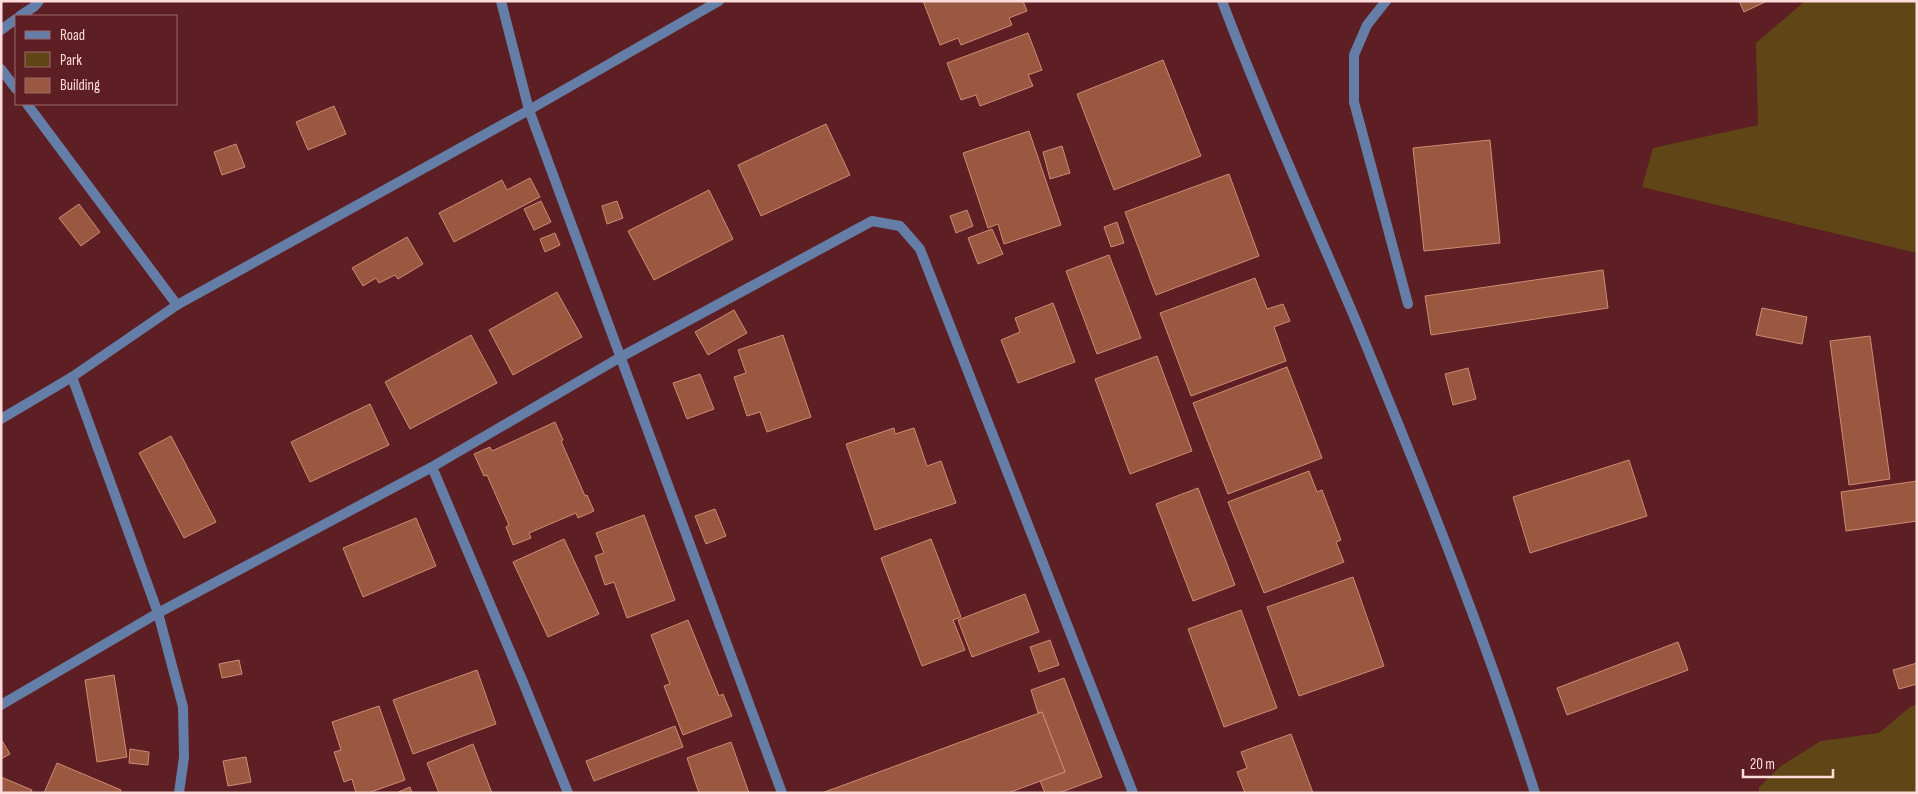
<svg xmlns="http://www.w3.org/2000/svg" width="1918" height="794" font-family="'Sofia Sans Condensed',sans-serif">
<rect width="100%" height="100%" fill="#5d1f23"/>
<g fill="#604616">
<polygon points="1805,1 1917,1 1917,253 1642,187 1653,148 1758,125 1756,43"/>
<polygon points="1917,704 1917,793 1759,793 1759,787 1781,766 1821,741 1879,733 1910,707"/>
</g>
<g fill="#9b5841" stroke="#d08b74">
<polygon points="923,1 1023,1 1027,11 1009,18 1012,25 961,45 958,38 940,45"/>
<polygon points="1739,1 1767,1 1744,12"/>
<polygon points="1028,33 1042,70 1028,75 1033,86 980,106 976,95 961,100 947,63"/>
<polygon points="1163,60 1201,156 1114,190 1077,94"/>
<polygon points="334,106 346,134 308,150 296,122"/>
<polygon points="826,124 850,175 761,216 738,165"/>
<polygon points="1029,131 1061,225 1004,244 998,224 988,228 963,153"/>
<polygon points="1490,140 1500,243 1424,251 1413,148"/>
<polygon points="236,144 245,167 222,175 214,152"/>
<polygon points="1062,146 1070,173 1050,179 1043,152"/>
<polygon points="1229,174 1259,256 1156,295 1125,212"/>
<polygon points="530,178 540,197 454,242 439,213 502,180 507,190"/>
<polygon points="709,190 733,239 654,280 628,231"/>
<polygon points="541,201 551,222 534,230 524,209"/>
<polygon points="617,201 623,218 607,224 602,206"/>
<polygon points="79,204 100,232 81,246 59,218"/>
<polygon points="967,210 973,226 956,233 950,216"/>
<polygon points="1117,222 1124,243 1111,247 1104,227"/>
<polygon points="992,229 1003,254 978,264 968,238"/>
<polygon points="555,233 560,245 545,252 540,239"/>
<polygon points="407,237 423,264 398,279 395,275 379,283 376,278 363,286 352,268"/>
<polygon points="1109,255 1141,338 1097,354 1066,271"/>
<polygon points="1603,270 1608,308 1431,335 1425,296"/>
<polygon points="1255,278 1267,309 1283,304 1290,321 1274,327 1286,361 1191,396 1160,313"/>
<polygon points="557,292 582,337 513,375 489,330"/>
<polygon points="1053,303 1075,362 1018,383 1001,340 1020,332 1015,318"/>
<polygon points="1762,308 1807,317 1802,344 1756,335"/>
<polygon points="734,310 747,333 708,355 695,332"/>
<polygon points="471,335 497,383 410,429 385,382"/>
<polygon points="783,335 811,417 767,432 760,412 747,416 734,377 746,373 738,350"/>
<polygon points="1870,336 1890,479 1849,485 1830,341"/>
<polygon points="1157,356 1192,451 1130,474 1095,379"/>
<polygon points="1287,367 1322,458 1228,494 1193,403"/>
<polygon points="1468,368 1476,399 1453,405 1445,374"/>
<polygon points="700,374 714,409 687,419 673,383"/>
<polygon points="370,404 389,445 310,482 291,442"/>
<polygon points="555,422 563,440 561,441 585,496 587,495 594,511 578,518 576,513 529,533 531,538 513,545 506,527 509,525 487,475 484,476 474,454 490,447 492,451"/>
<polygon points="894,428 895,434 914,428 927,466 941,461 956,503 875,530 846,444"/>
<polygon points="171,436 216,522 184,538 139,453"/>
<polygon points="1629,460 1647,516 1530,553 1513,497"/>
<polygon points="1309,471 1317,492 1322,490 1341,540 1336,542 1344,562 1264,593 1228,502"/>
<polygon points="1917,481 1917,521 1846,531 1841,492"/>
<polygon points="1198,488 1235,585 1193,601 1156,504"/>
<polygon points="715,509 726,536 706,544 695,516"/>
<polygon points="644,515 675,600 627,618 614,582 605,585 595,556 604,553 596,533"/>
<polygon points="416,518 436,566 363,597 343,548"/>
<polygon points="564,539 599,614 548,637 513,562"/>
<polygon points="931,539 961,617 953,620 965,650 922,666 881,558"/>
<polygon points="1353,577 1384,666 1299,696 1267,607"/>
<polygon points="1025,594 1039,632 972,657 958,620"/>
<polygon points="1241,610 1277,708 1224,727 1188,629"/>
<polygon points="688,620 719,696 723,694 732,716 683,735 664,686 670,684 651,635"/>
<polygon points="1050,640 1059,665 1039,672 1030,647"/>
<polygon points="1678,642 1688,670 1567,715 1557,688"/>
<polygon points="239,660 242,674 222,678 219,664"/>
<polygon points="1917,663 1917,684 1899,689 1893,670"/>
<polygon points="477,670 496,724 413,754 393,700"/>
<polygon points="114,675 127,757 97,762 85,680"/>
<polygon points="1064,678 1102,777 1059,793 1045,793 1040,781 1065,772 1042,712 1038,713 1031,690"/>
<polygon points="379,706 405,780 368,793 356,793 352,779 344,782 334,752 341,750 332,722"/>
<polygon points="1042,712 1065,772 1008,793 822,793"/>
<polygon points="675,726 683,747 594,781 586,761"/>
<polygon points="1291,734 1313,793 1245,793 1237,772 1247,768 1241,752"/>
<polygon points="1,739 10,754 1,759"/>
<polygon points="731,742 749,793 699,793 687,758"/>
<polygon points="473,744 492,793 439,793 427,763"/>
<polygon points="130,749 149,752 148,765 129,763"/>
<polygon points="246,757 251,782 228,786 223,761"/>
<polygon points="57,763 121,790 120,793 44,793"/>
<polygon points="1,777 32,790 31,793 1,793"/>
<polygon points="410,787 412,793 396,793"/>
</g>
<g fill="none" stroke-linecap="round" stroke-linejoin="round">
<g stroke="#647ea7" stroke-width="10">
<path d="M1222 1C1263 110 1311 215 1356 321 1420 476 1484 633 1535 793"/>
<polyline points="1386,1 1367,25 1354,55 1354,102 1408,304"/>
<polyline points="20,16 35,6 39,1"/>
<polyline points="1,30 16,19"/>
<polyline points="1,69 16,89"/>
<polyline points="27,104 177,305"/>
<polyline points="529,110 782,793"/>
<polyline points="432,467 523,682 568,793"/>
<polyline points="1,705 158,613 432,467 619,358 872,221 900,226 920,249 1133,793"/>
</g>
<g stroke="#647ea7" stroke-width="10">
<polyline points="501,1 529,110"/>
<polyline points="72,377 158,613 183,707 184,757 179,793"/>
<polyline points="1,419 72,377 177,305 529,110 719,1"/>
</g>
</g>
<rect width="1918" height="794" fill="none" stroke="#fddcdb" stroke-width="5"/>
<rect x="15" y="15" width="162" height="90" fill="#5d1f23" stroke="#9d6b6d"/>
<rect x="25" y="31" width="25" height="8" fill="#647ea7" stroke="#9d6b6d"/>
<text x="60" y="40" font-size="15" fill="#fddcdb">Road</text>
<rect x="25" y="52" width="25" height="15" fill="#604616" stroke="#9d6b6d"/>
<text x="60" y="65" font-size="15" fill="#fddcdb">Park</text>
<rect x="25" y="78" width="25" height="15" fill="#9b5841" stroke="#9d6b6d"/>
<text x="60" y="90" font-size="15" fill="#fddcdb">Building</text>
<path d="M1743 769v8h90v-8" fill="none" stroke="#fddcdb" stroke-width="2.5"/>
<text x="1750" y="769" font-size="15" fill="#fddcdb" stroke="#5d1f23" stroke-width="4" paint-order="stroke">20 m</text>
</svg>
